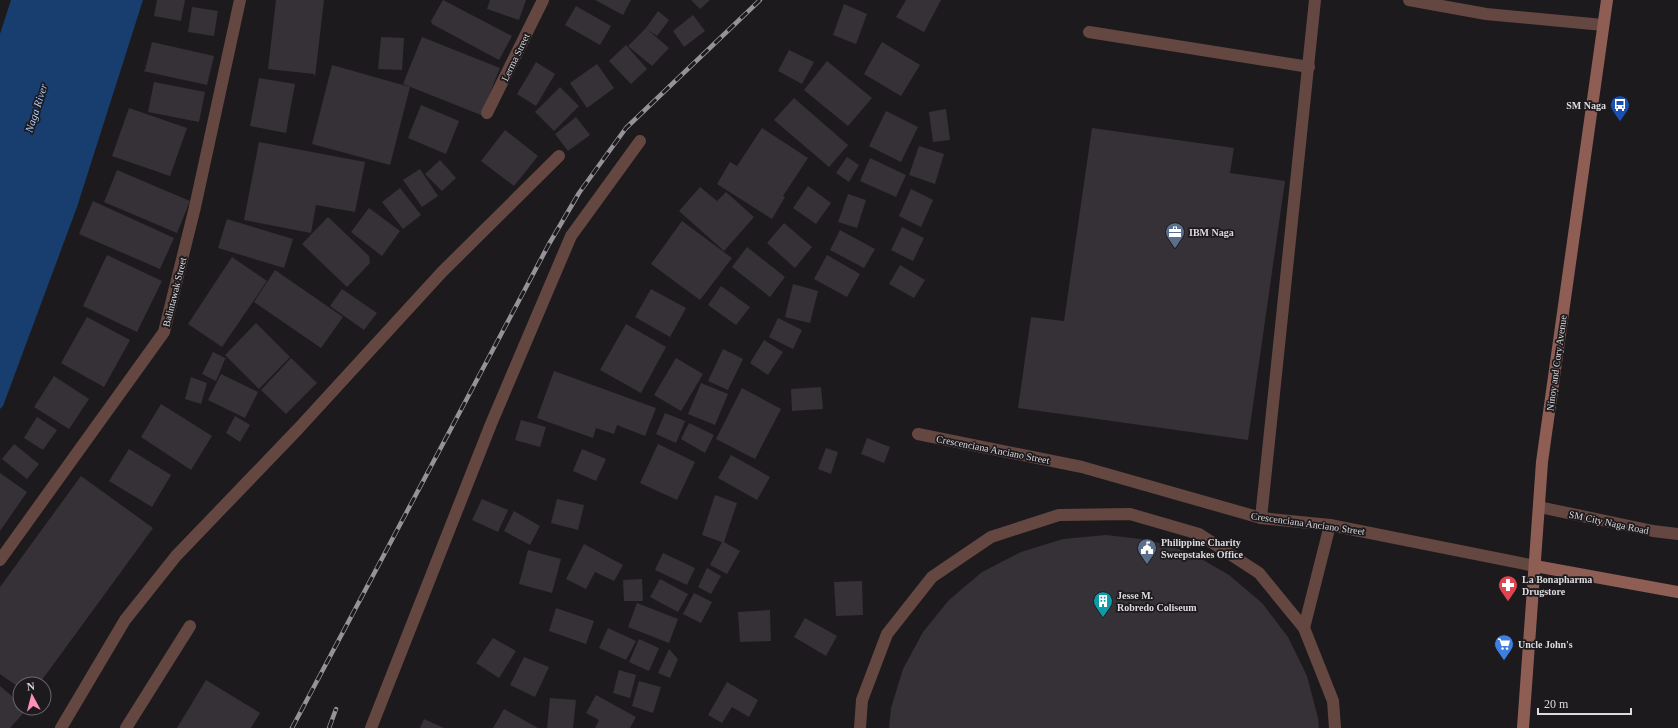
<svg xmlns="http://www.w3.org/2000/svg" width="1678" height="728" font-family="Georgia,serif">
<rect width="100%" height="100%" fill="#1d1a1e"/>
<polygon fill="#173e6f" points="11,0 143,0 77,207 3,406 0,409 0,34"/>
<g fill="#353136">
<polygon points="157,0 185,0 181,21 154,16"/>
<polygon points="276,0 324,0 315,77 314,74 268,69"/>
<polygon points="443,0 512,36 499,60 432,24 431,21"/>
<polygon points="490,0 526,0 519,20 487,9"/>
<polygon points="595,0 631,0 623,15"/>
<polygon points="691,0 710,0 700,9"/>
<polygon points="906,0 941,0 924,32 896,17"/>
<polygon points="844,4 867,14 856,44 833,35"/>
<polygon points="576,6 611,26 600,45 565,25"/>
<polygon points="192,7 218,11 214,36 188,32"/>
<polygon points="658,11 669,20 657,36 648,30 669,48 652,66 628,46 646,28"/>
<polygon points="693,15 705,31 684,47 673,31"/>
<polygon points="381,37 404,38 402,70 378,69"/>
<polygon points="422,37 500,68 481,115 403,84"/>
<polygon points="152,42 214,56 207,85 143,71 145,70"/>
<polygon points="882,42 920,65 901,96 864,74"/>
<polygon points="626,45 647,69 631,84 609,61"/>
<polygon points="789,50 814,62 802,84 778,71"/>
<polygon points="827,61 872,98 848,126 804,90"/>
<polygon points="536,62 555,74 536,106 517,94"/>
<polygon points="597,64 614,88 587,108 570,83"/>
<polygon points="332,65 410,87 390,165 312,144"/>
<polygon points="259,78 295,84 286,133 250,126"/>
<polygon points="154,82 205,92 199,122 148,112"/>
<polygon points="560,87 579,106 554,131 535,112"/>
<polygon points="794,98 848,145 829,167 774,120"/>
<polygon points="421,105 459,121 446,154 408,138"/>
<polygon points="129,108 187,128 170,176 112,156"/>
<polygon points="946,109 950,140 933,142 929,112"/>
<polygon points="886,111 918,127 901,162 869,146"/>
<polygon points="576,117 590,135 568,151 555,134"/>
<polygon points="762,128 808,158 783,196 785,197 772,219 717,184 730,162 737,166"/>
<polygon points="1092,128 1234,148 1230,173 1285,181 1248,440 1018,408 1031,317 1064,321"/>
<polygon points="505,130 538,156 514,186 481,161"/>
<polygon points="259,142 365,162 355,212 316,205 311,233 244,220"/>
<polygon points="919,146 944,154 935,184 909,175"/>
<polygon points="847,157 859,165 849,182 836,173"/>
<polygon points="870,158 906,175 896,197 860,181"/>
<polygon points="440,160 456,178 442,191 425,174"/>
<polygon points="420,169 438,196 422,207 403,180"/>
<polygon points="117,170 190,201 177,233 104,202"/>
<polygon points="808,186 831,203 816,224 793,208"/>
<polygon points="700,187 717,201 726,192 754,217 724,251 679,211"/>
<polygon points="400,188 421,215 403,229 382,202"/>
<polygon points="911,189 933,200 921,227 899,216"/>
<polygon points="848,194 866,200 857,228 838,222"/>
<polygon points="93,201 174,238 160,269 79,234"/>
<polygon points="369,208 400,231 382,256 351,232"/>
<polygon points="328,217 369,256 370,263 347,287 302,244"/>
<polygon points="227,219 293,239 284,268 218,248"/>
<polygon points="682,221 732,258 700,300 651,264"/>
<polygon points="784,223 812,247 795,268 767,243"/>
<polygon points="902,227 924,238 913,261 891,250"/>
<polygon points="840,230 875,249 864,268 830,250"/>
<polygon points="747,247 785,277 770,297 732,267"/>
<polygon points="107,255 162,281 137,332 83,306"/>
<polygon points="827,255 860,274 847,297 814,279"/>
<polygon points="232,257 267,281 222,347 188,324"/>
<polygon points="900,265 925,280 914,298 889,284"/>
<polygon points="275,270 343,317 321,348 254,302"/>
<polygon points="793,284 818,291 810,323 785,317"/>
<polygon points="721,286 750,307 736,325 708,305"/>
<polygon points="342,289 377,313 364,330 330,306"/>
<polygon points="651,289 686,308 670,337 635,317"/>
<polygon points="87,317 130,340 104,387 61,363"/>
<polygon points="778,318 802,330 793,349 769,337"/>
<polygon points="256,323 290,357 259,389 225,355"/>
<polygon points="626,324 666,347 641,393 600,370"/>
<polygon points="764,340 783,352 768,375 750,363"/>
<polygon points="723,349 743,359 728,390 708,381"/>
<polygon points="213,352 227,359 225,359 216,381 202,374"/>
<polygon points="291,358 317,383 286,414 261,390"/>
<polygon points="676,358 703,374 681,411 654,395"/>
<polygon points="554,371 656,408 645,436 617,425 614,434 596,428 593,438 537,418"/>
<polygon points="221,374 258,392 245,418 208,400"/>
<polygon points="54,376 89,399 69,429 34,407"/>
<polygon points="191,377 207,383 201,404 185,399"/>
<polygon points="701,383 728,394 715,425 688,414"/>
<polygon points="821,387 823,409 792,411 791,389"/>
<polygon points="742,388 781,409 755,459 716,439"/>
<polygon points="161,404 212,436 191,470 141,437"/>
<polygon points="665,413 685,421 676,443 656,434"/>
<polygon points="235,416 250,425 240,442 226,433"/>
<polygon points="37,417 57,430 43,450 24,438"/>
<polygon points="521,420 546,427 540,447 515,440"/>
<polygon points="689,423 714,435 705,453 681,439"/>
<polygon points="867,438 890,447 884,463 861,454"/>
<polygon points="14,444 39,464 27,479 2,459"/>
<polygon points="658,444 695,462 677,500 640,483"/>
<polygon points="826,448 838,452 831,474 818,469"/>
<polygon points="129,449 171,475 152,507 109,481"/>
<polygon points="582,449 606,459 596,481 573,471"/>
<polygon points="731,455 770,477 757,500 718,478"/>
<polygon points="0,473 27,492 0,531"/>
<polygon points="81,476 153,528 39,684 20,684 20,688 0,674 0,587"/>
<polygon points="715,495 737,503 724,542 740,551 727,574 710,565 722,542 702,535"/>
<polygon points="482,499 508,510 498,532 472,520"/>
<polygon points="557,499 584,505 578,530 551,523"/>
<polygon points="514,511 540,526 530,545 504,531"/>
<polygon points="1106,535 1149,540 1191,553 1229,575 1262,603 1288,637 1307,676 1318,718 1319,728 889,728 891,708 903,669 923,632 949,600 982,572 1021,552 1063,539"/>
<polygon points="584,544 623,565 614,581 595,572 586,589 566,579"/>
<polygon points="528,550 561,559 552,593 519,584"/>
<polygon points="663,553 695,568 687,585 655,570"/>
<polygon points="707,568 721,576 711,594 698,587"/>
<polygon points="642,579 643,601 624,601 623,580"/>
<polygon points="660,579 688,594 678,612 650,597"/>
<polygon points="862,581 863,615 836,616 834,582"/>
<polygon points="694,593 712,602 701,623 683,614"/>
<polygon points="637,603 678,619 669,643 628,627"/>
<polygon points="556,608 594,621 586,644 549,631"/>
<polygon points="770,610 771,641 740,642 738,612"/>
<polygon points="805,618 837,636 826,656 794,637"/>
<polygon points="608,628 636,641 626,660 599,648"/>
<polygon points="493,638 516,651 499,678 476,663"/>
<polygon points="639,639 659,648 649,671 629,662"/>
<polygon points="669,649 678,659 670,678 658,673"/>
<polygon points="524,657 549,667 535,697 510,685"/>
<polygon points="619,670 636,675 630,698 613,693"/>
<polygon points="206,680 260,713 251,728 177,728"/>
<polygon points="639,681 661,687 653,713 632,706"/>
<polygon points="727,682 758,700 749,717 732,707 722,723 708,715"/>
<polygon points="0,686 20,703 20,708 27,709 10,728 0,728"/>
<polygon points="596,695 636,717 630,728 595,728 599,720 586,713"/>
<polygon points="550,698 576,700 573,728 547,728"/>
<polygon points="504,709 538,728 493,728"/>
<polygon points="424,719 444,728 420,728"/>
</g>
<g fill="none" stroke-linecap="round" stroke-linejoin="round">
<g stroke="#654741" stroke-width="12">
<polyline points="1089,32 1309,67"/>
<polyline points="1539,507 1653,531 1678,534"/>
<polyline points="1304,628 1330,525"/>
<polyline points="860,728 862,700 887,634 932,577 991,537 1059,515 1130,514 1199,534 1259,573 1304,628 1333,701 1335,728"/>
</g>
<g stroke="#654741" stroke-width="12">
<polyline points="1409,0 1486,14 1603,25"/>
<polyline points="487,113 543,0"/>
<polyline points="918,434 1082,467 1261,518 1330,525 1535,566"/>
<polyline points="1261,518 1315,0"/>
<polyline points="0,560 164,332 195,207 240,0"/>
<polyline points="61,728 125,620 176,556 298,429 442,272 559,156"/>
<polyline points="126,728 190,626"/>
<polyline points="371,728 491,424 571,236 640,141"/>
</g>
<g stroke="#8e5e55" stroke-width="12">
<polyline points="1535,566 1678,592"/>
<polyline points="1523,728 1542,462 1607,0"/>
</g>
<defs>
<g id="rail">
<polyline points="292,728 549,244 579,193 626,128 760,0"/>
<polyline points="329,728 336,709"/>
</g>
</defs>
<use href="#rail" stroke="#959396" stroke-width="4.5"/>
<use href="#rail" stroke="#1d1a1e" stroke-width="3" stroke-dasharray="9" stroke-linecap="butt"/>
</g>
<defs>
<symbol id="bus-pin" viewBox="-11 -11 22 30"><path d="M0 17L-7.5 6A9.5 9.5 0 1 1 7.5 6Z" fill="#1a4fb4" stroke="#1d1a1e"/><path d="M-5-6H5V4H4V6H2V4H-2V6H-4V4H-5ZM-3.5-4V0h7V-4ZM-3.5 1.2v1.5H-2V1.2ZM2 1.2v1.5H3.5V1.2Z" fill="#fff"/></symbol>
<symbol id="office-pin" viewBox="-11 -11 22 30"><path d="M0 17L-7.5 6A9.5 9.5 0 1 1 7.5 6Z" fill="#5c6f8a" stroke="#1d1a1e"/><path d="M-6-3h4V-5.5h4V-3h4V5H-6ZM-1-4.5V-3h2v-1.5ZM-6 0V1H6V0Z" fill="#fff"/></symbol>
<symbol id="civic-pin" viewBox="-11 -11 22 30"><path d="M0 17L-7.5 6A9.5 9.5 0 1 1 7.5 6Z" fill="#5c6f8a" stroke="#1d1a1e"/><path d="M-.6-6.5H3V-4.5H.6V-3L4-1V1h2V6H-6V1h2V-1L-.6-3ZM-1.2 2.5V6h2.4V2.5Z" fill="#fff"/></symbol>
<symbol id="pharmacy-pin" viewBox="-11 -11 22 30"><path d="M0 17L-7.5 6A9.5 9.5 0 1 1 7.5 6Z" fill="#e0444e" stroke="#1d1a1e"/><path d="M-2-6h4v4h4v4h-4v4h-4v-4h-4v-4h4Z" fill="#fff"/></symbol>
<symbol id="building-pin" viewBox="-11 -11 22 30"><path d="M0 17L-7.5 6A9.5 9.5 0 1 1 7.5 6Z" fill="#0f9aa8" stroke="#1d1a1e"/><path d="M-4-6H4V6H1V3H-1V6H-4ZM-2.5-4.3h1.7v1.8h-1.7ZM.8-4.3h1.7v1.8H.8ZM-2.5-1h1.7V.8h-1.7ZM.8-1h1.7V.8H.8Z" fill="#fff"/></symbol>
<symbol id="supermarket-pin" viewBox="-11 -11 22 30"><path d="M0 17L-7.5 6A9.5 9.5 0 1 1 7.5 6Z" fill="#3f7fe0" stroke="#1d1a1e"/><path d="M-6-5.5h2.5l.6 2H6L4.5 2H-2.5L-4.4-4H-6ZM-1.5 3.2a1.3 1.3 0 1 0 .1 0ZM3 3.2a1.3 1.3 0 1 0 .1 0Z" fill="#fff"/></symbol>
</defs>
<g fill-rule="evenodd">
<use href="#bus-pin" x="1609" y="94" width="22" height="30"/>
<use href="#office-pin" x="1164" y="221" width="22" height="30"/>
<use href="#civic-pin" x="1136" y="537" width="22" height="30"/>
<use href="#pharmacy-pin" x="1497" y="574" width="22" height="30"/>
<use href="#building-pin" x="1092" y="590" width="22" height="30"/>
<use href="#supermarket-pin" x="1493" y="633" width="22" height="30"/>
</g>
<g text-anchor="middle" stroke-width="3.5" stroke-linejoin="round" paint-order="stroke">
<g font-size="10" fill="#dddbdd" stroke="#1d1a1e">
<text transform="translate(515 57) rotate(-64)" y="4">Lerma Street</text>
<text transform="translate(174 292) rotate(-76)" y="4">Balintawak Street</text>
<text transform="translate(1556 363) rotate(-82)" y="4">Ninoy and Cory Avenue</text>
<text transform="translate(993 449) rotate(11)" y="4">Crescenciana Anciano Street</text>
<text transform="translate(1609 522) rotate(12)" y="4">SM City Naga Road</text>
<text transform="translate(1308 523) rotate(8)" y="4">Crescenciana Anciano Street</text>
</g>
<g font-size="10" font-weight="bold" fill="#dddbdd" stroke="#1d1a1e" text-anchor="start">
<text x="1606" y="109" text-anchor="end">SM Naga</text>
<text x="1189" y="236">IBM Naga</text>
<text x="1161" y="546">Philippine Charity<tspan x="1161" dy="12">Sweepstakes Office</tspan></text>
<text x="1522" y="583">La Bonapharma<tspan x="1522" dy="12">Drugstore</tspan></text>
<text x="1117" y="599">Jesse M.<tspan x="1117" dy="12">Robredo Coliseum</tspan></text>
<text x="1518" y="648">Uncle John's</text>
</g>
<g font-size="11" font-style="italic" fill="#abcefd" stroke="#1d1a1e">
<text transform="translate(36 108) rotate(-72)" y="4">Naga River</text>
</g>
</g>
<g transform="translate(32 696) rotate(353)"><circle r="19" fill="#1d1a1e" stroke="#6a676a"/>
<path d="M0-3L7 15L0 10L-7 15Z" fill="#ff8eba"/>
<text y="-6" font-size="11" font-weight="bold" text-anchor="middle" fill="#dddbdd">N</text>
</g>
<path d="M1538 708v6h93v-6" fill="none" stroke="#dddbdd" stroke-width="2"/>
<text x="1544" y="708" font-size="12" fill="#dddbdd" stroke="#1d1a1e" stroke-width="3" paint-order="stroke">20 m</text>
</svg>
